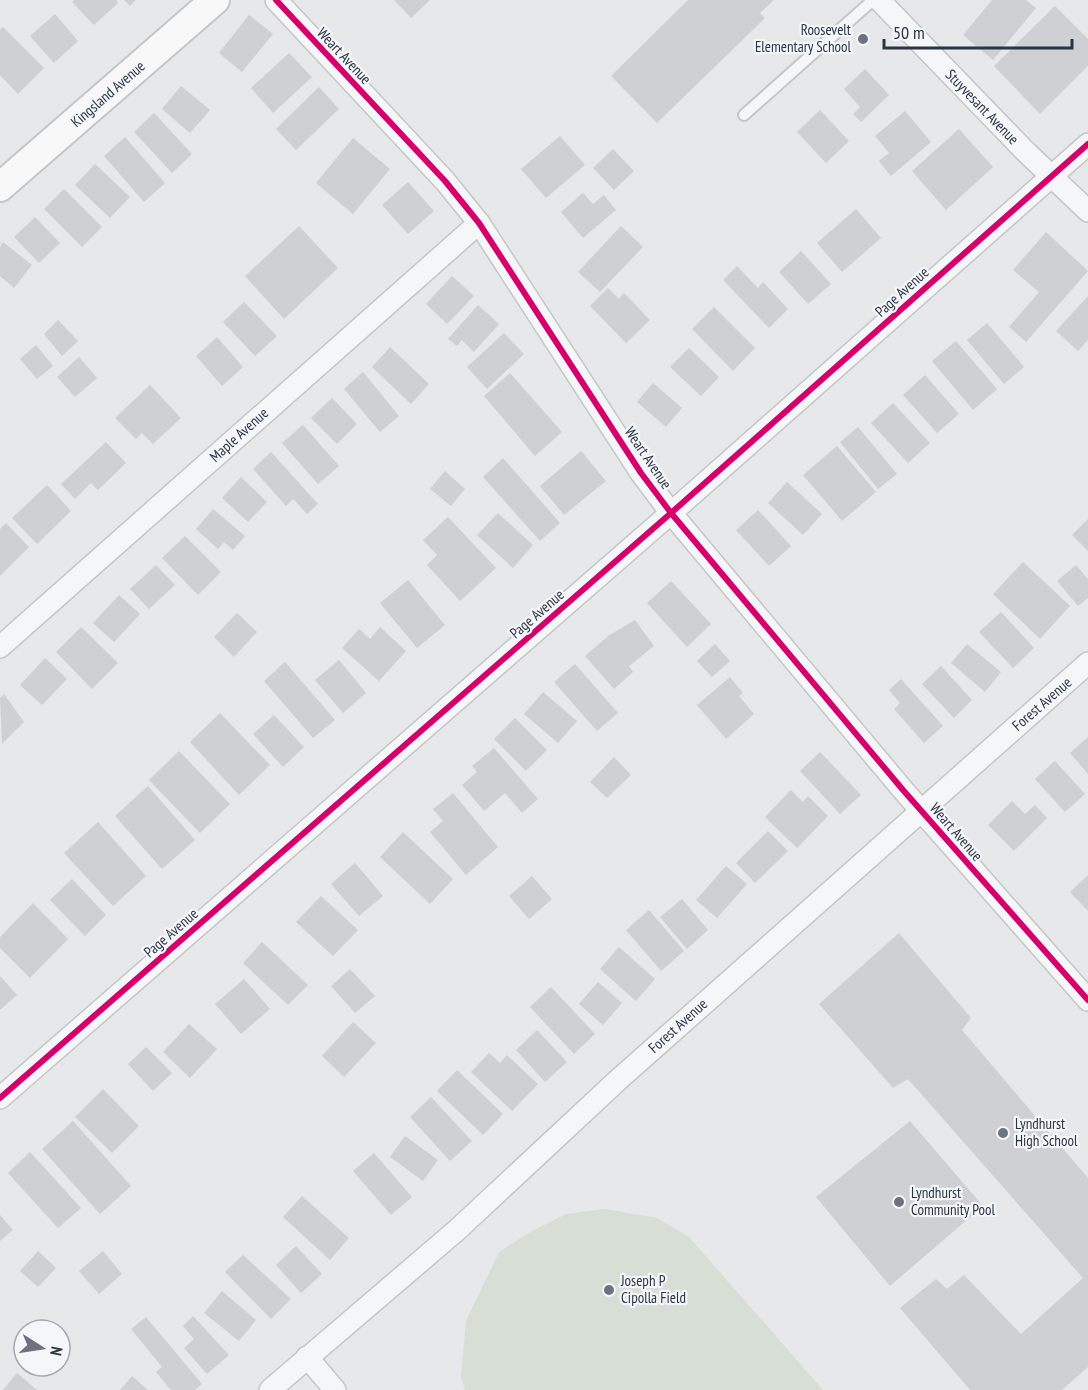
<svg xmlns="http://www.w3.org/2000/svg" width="1088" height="1390" font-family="'PT Sans Narrow',sans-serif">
<rect width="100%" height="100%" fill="#e6e8ea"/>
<polygon fill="#d6ded6" points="605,1209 657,1218 689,1237 823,1390 465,1390 461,1377 466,1321 499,1252 530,1232 566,1214"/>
<g fill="#ced0d3">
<polygon points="74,0 116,0 118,3 94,25 72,2"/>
<polygon points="124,0 136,0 130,6"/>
<polygon points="394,0 430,0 411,18"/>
<polygon points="688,0 774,0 760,13 765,18 657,123 611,76"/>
<polygon points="992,0 1026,0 1036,8 993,60 963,35"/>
<polygon points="1055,6 1088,39 1088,66 1040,114 994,66"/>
<polygon points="55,14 78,41 54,63 30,36"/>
<polygon points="249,15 273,34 242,72 219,53"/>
<polygon points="3,27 44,68 18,94 0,75 0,30"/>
<polygon points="289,53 312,77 273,113 251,88"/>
<polygon points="865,69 889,95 861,122 853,114 860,107 844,89"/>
<polygon points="181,86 210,110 190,133 162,109"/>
<polygon points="319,87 339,109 296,150 276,129"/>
<polygon points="820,110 849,141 826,163 797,132"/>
<polygon points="905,111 931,142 891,176 879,161 889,153 875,136"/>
<polygon points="154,113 192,154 172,173 134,132"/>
<polygon points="959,129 993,167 946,210 912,171"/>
<polygon points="560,136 585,165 546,198 521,169"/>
<polygon points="125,137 165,183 144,202 104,156"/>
<polygon points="353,138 390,169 353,214 316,183"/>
<polygon points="613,149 634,171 614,190 593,168"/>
<polygon points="95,164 130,197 110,218 75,185"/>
<polygon points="408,182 434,211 408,234 382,205"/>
<polygon points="64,189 102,227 82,247 44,209"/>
<polygon points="583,193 593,204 604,195 616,210 583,238 561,212"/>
<polygon points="856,209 881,238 842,272 817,243"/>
<polygon points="35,217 60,243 39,263 14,237"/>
<polygon points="299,226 338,268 284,319 245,276"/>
<polygon points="621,226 643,247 600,292 578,272"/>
<polygon points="1046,232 1088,271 1026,342 1009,327 1039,292 1013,270"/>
<polygon points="3,242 32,265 14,288 0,276 0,247"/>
<polygon points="801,251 831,284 808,304 779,272"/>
<polygon points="737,266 758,288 763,282 788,309 769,328 723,280"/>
<polygon points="452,276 474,296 447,324 426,304"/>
<polygon points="608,288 619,299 624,293 650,320 626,343 590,306"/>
<polygon points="1088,296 1088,340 1078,351 1056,331"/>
<polygon points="244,302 277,336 255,356 223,322"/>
<polygon points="478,305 499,324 474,352 462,340 457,346 448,339"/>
<polygon points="714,307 755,348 733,371 692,329"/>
<polygon points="58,320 78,341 62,356 44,334"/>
<polygon points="987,323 1024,367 1004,384 967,340"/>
<polygon points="504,333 524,354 487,389 467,367"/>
<polygon points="217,337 243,367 222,386 196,356"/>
<polygon points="956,341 997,389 973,410 932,361"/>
<polygon points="36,345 53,366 37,379 20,359"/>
<polygon points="390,347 429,384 411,404 372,367"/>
<polygon points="689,348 719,377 701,396 670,367"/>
<polygon points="79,357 97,378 75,397 57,377"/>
<polygon points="363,372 399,416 380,432 344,389"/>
<polygon points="510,373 562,432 535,456 484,396"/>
<polygon points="925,375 959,414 937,433 903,395"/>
<polygon points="653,383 682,408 666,427 637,402"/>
<polygon points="150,385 181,418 153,444 142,433 136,439 115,418"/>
<polygon points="332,398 357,424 337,444 311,418"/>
<polygon points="893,403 930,443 908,463 871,423"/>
<polygon points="303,425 339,466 318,484 282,443"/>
<polygon points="858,427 897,474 878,489 840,442"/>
<polygon points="106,442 126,463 98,490 91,483 75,499 61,484"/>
<polygon points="837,446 876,492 842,521 803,475"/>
<polygon points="581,451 606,481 564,515 540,486"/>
<polygon points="271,452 318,504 307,514 293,499 286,506 253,469"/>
<polygon points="503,458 560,523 540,541 483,477"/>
<polygon points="445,471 465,489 451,506 430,489"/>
<polygon points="241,477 267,502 248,522 222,498"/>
<polygon points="787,482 822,514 803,535 768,503"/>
<polygon points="47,485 71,511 37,544 12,518"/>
<polygon points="213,509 245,536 233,550 224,542 218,549 196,529"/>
<polygon points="758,510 791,546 769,566 736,530"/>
<polygon points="498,513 533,545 513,568 477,535"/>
<polygon points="448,517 496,568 460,601 427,565 437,555 423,540"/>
<polygon points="1088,519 1088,551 1072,535"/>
<polygon points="6,523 29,547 0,576 0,529"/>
<polygon points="185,536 221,572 198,595 162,558"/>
<polygon points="1023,562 1070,606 1040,639 993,594"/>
<polygon points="156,565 175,585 149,609 130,589"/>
<polygon points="1076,565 1088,579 1088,598 1078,606 1057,581"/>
<polygon points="408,580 445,625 417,648 380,603"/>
<polygon points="671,581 711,624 687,647 647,603"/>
<polygon points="119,595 140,614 114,642 93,623"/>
<polygon points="1001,612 1034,648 1013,668 979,632"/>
<polygon points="237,613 257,632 234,657 214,637"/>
<polygon points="635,620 654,646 629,666 633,672 614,689 585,656 608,636"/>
<polygon points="81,627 118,663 92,689 56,652"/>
<polygon points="380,627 406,651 379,681 342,648 359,629 370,639"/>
<polygon points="715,644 730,661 712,677 697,661"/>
<polygon points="967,644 1001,672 985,692 951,663"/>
<polygon points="45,658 67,679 42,705 20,685"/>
<polygon points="339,660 366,693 343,713 315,680"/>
<polygon points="285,662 335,720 313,738 264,681"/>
<polygon points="575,664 618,713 597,731 554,682"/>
<polygon points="941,666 972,700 954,718 922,684"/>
<polygon points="730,677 743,693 739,696 754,714 726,739 697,705"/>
<polygon points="901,679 943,726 924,743 894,709 900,703 889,690"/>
<polygon points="543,692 577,721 558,743 524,714"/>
<polygon points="4,694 24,722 2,744 0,698"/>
<polygon points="220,713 270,765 239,795 190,742"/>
<polygon points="274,715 304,747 283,767 253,734"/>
<polygon points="515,718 547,750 526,771 494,739"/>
<polygon points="1088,737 1088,774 1070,753"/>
<polygon points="494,748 538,799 522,813 505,793 484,811 462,785 477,772 472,766"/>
<polygon points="179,751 230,804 200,833 149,780"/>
<polygon points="820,752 861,795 840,814 800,771"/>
<polygon points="614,757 631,775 607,798 590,782"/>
<polygon points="1055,761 1085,794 1065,812 1035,779"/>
<polygon points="148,786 195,840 162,869 115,816"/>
<polygon points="791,790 803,802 808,796 828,816 797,848 765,817"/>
<polygon points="453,793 498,847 466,875 430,832 443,821 433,809"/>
<polygon points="1012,801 1025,814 1035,805 1047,818 1014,851 988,825"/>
<polygon points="98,822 146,876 113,906 64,853"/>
<polygon points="768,831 788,851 755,883 736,863"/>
<polygon points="403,832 453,879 430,904 380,857"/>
<polygon points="355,863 383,896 359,916 331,884"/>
<polygon points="726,866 747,884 717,918 696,900"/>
<polygon points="1088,875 1088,911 1070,892"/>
<polygon points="532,876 552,899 529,919 509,896"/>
<polygon points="72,879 106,915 85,936 50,900"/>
<polygon points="321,896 358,930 333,956 296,922"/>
<polygon points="682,899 708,930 687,949 660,917"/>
<polygon points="33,903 68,939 30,978 0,948 0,937"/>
<polygon points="649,910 684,951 661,971 626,930"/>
<polygon points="899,933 971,1018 962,1030 1088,1178 1088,1367 1062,1390 970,1390 900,1308 936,1279 947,1289 964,1275 1021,1334 1083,1278 908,1079 893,1088 819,1004"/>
<polygon points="262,942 308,985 288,1005 243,963"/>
<polygon points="619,947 655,979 636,1001 600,969"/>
<polygon points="350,969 375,996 355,1013 331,986"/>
<polygon points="0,976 17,995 0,1010"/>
<polygon points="244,979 270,1009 241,1034 215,1004"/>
<polygon points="598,982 622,1003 603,1025 579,1004"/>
<polygon points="551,987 595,1034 574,1054 530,1007"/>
<polygon points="353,1022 376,1043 344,1077 322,1056"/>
<polygon points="189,1024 217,1049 190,1078 163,1052"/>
<polygon points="537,1030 567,1062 545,1082 516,1050"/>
<polygon points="146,1047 172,1073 153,1091 128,1064"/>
<polygon points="489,1053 500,1063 507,1055 538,1084 512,1111 471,1072"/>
<polygon points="457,1070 503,1114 483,1135 437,1091"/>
<polygon points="103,1089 139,1126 112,1153 75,1117"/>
<polygon points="431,1097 472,1141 450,1161 410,1117"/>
<polygon points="73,1121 131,1186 100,1214 42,1149"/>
<polygon points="910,1121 983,1206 890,1286 816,1197"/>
<polygon points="405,1136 438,1160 423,1181 390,1157"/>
<polygon points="30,1152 81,1208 58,1228 8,1173"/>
<polygon points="374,1153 412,1197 391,1215 353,1171"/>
<polygon points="302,1196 349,1238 330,1260 283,1217"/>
<polygon points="0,1215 13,1230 0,1241"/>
<polygon points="296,1246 322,1274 301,1293 276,1265"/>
<polygon points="38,1251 56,1268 38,1287 20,1271"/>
<polygon points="103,1251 122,1274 99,1294 79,1271"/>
<polygon points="243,1255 291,1299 271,1319 225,1272"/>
<polygon points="222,1291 256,1320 239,1341 204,1313"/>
<polygon points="193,1316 229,1355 207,1374 184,1348 194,1339 183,1326"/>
<polygon points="146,1317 202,1384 195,1390 171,1390 156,1372 162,1367 131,1329"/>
<polygon points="17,1373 37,1390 3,1390"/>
<polygon points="132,1376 148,1390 120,1390"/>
</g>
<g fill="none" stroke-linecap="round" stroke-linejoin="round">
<defs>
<polyline id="service" points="744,115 873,0"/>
<g id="minor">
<polyline points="276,0 445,181 479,223 641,473 671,513 903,790 1088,1000"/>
<polyline points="879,0 1025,151 1088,211"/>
<polyline points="0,647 479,223"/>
<polyline points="0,1098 671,513 1088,144"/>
<polyline points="307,1357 335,1390"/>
<polyline points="270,1390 457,1230 618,1080 1088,663"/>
</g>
<polyline id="secondary" points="0,187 215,0"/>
</defs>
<use href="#service" stroke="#c4c6c8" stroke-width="14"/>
<use href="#minor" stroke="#c4c6c8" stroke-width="24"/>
<use href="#secondary" stroke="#c4c6c8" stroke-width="32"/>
<use href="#service" stroke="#f5f6f7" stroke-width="10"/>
<use href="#minor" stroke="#f5f6f7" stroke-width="21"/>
<use href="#secondary" stroke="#f8f8f8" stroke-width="28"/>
<defs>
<g id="cycleway">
<polyline points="276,0 445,181 479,223 641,473 671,513 903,790 1088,1000"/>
<polyline points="0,1098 671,513 1088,144"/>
</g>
</defs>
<use href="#cycleway" stroke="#f4f6f9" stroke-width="10"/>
<use href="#cycleway" stroke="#d6006c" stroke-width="6"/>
</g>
<g fill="#6c737f" stroke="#f4f6f9" stroke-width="2">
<circle cx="863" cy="39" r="6"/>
<circle cx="1003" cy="1133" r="6"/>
<circle cx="899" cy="1202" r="6"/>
<circle cx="609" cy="1290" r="6"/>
</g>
<g text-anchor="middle" stroke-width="4.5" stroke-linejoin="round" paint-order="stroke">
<g font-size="15" fill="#2b3445" stroke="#f4f6f9" text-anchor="start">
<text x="851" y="35" text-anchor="end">Roosevelt<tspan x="851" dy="17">Elementary School</tspan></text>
<text x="1015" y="1129">Lyndhurst<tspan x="1015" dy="17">High School</tspan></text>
<text x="911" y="1198">Lyndhurst<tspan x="911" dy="17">Community Pool</tspan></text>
<text x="621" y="1286">Joseph P<tspan x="621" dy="17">Cipolla Field</tspan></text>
</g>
<g font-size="15" fill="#2b3445" stroke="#f4f6f9">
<text transform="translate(344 56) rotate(47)" y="5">Weart Avenue</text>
<text transform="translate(108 94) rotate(-41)" y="5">Kingsland Avenue</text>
<text transform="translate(982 107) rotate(46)" y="5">Stuyvesant Avenue</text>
<text transform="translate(902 292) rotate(-42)" y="5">Page Avenue</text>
<text transform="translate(239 435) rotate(-42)" y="5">Maple Avenue</text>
<text transform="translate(648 458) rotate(56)" y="5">Weart Avenue</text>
<text transform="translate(537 614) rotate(-41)" y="5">Page Avenue</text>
<text transform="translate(1042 704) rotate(-41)" y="5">Forest Avenue</text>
<text transform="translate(956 832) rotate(49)" y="5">Weart Avenue</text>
<text transform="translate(171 933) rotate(-41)" y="5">Page Avenue</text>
<text transform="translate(678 1026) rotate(-42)" y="5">Forest Avenue</text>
</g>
</g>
<g transform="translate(42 1348) rotate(102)"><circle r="28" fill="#f4f6f9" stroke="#a4a8b1" stroke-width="1.5"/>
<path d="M0-4.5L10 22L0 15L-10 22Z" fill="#6c737f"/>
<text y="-9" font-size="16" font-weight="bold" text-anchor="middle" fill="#2b3445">N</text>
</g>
<path d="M884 39v9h188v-9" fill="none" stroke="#2b3445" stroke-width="3"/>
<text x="893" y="39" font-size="18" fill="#2b3445" stroke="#f4f6f9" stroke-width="4.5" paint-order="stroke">50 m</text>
</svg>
